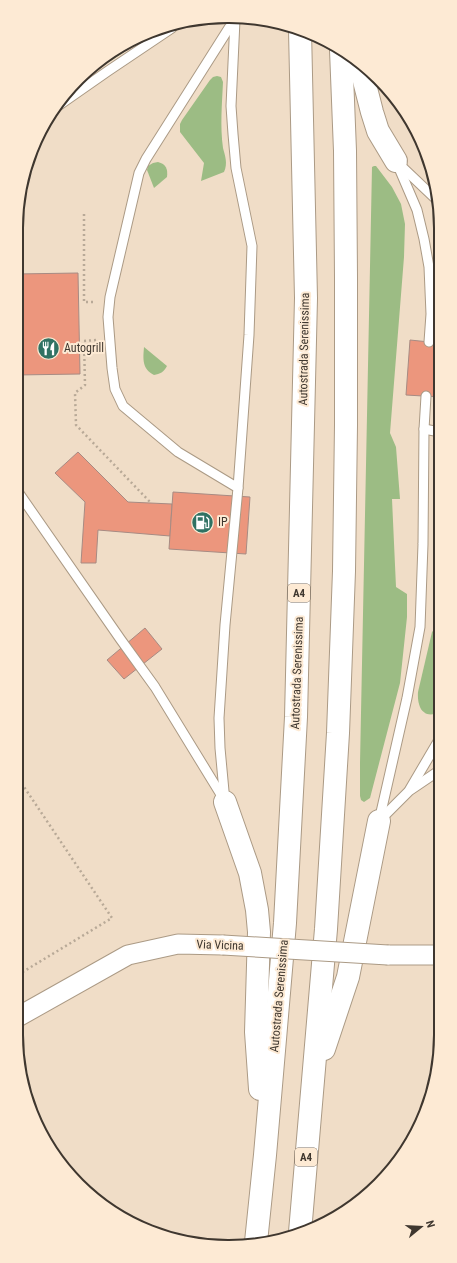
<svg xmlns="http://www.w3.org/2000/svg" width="457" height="1263" font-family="'Roboto Condensed',sans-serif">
<rect width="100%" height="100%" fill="#f0ddc7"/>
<g fill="#9cbc84">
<path d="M217 76 221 77 223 82C222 104 220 126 223 148 225 156 228 163 224 172L201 181 204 163 180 132V124L182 120 210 80 213 77Z"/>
<path d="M158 162C166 164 168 169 167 177L154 188 147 170 148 166 153 163Z"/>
<polygon points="374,166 376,166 392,187 401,204 405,224 404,257 390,433 396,447 400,499 392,499 396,587 407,594 407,617 400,683 370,798 364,802 361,800 360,796 360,763 372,167"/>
<path d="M144 347 167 366C164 372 160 374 154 375 142 369 143 359 144 347Z"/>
<path d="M440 623V712C423 720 417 707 418 692L432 632Z"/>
</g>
<polygon fill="#92bb71" points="145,37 121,54 84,78 122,45"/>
<g fill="#ec967d" stroke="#a78b83">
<polygon points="78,273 80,374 16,375 16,274"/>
<polygon points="410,340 439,343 440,397 406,395"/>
<polygon points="78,452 128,502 172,504 170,536 98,530 96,563 81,563 85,502 55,473"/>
<polygon points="173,492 250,497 246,554 169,549"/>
<polygon points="145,628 162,649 124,679 107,660"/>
</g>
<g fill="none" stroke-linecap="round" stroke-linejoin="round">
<defs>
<g id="lane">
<polyline points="235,20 231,106 233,134 236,168 252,246 249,335 238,488"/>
<polyline points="55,108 108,71 172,28"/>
<polyline points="396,161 417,210 424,239 429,267 431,314 429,342"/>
<polyline points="400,165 439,202"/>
<polyline points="424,429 440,432"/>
<polyline points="16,489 121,640 155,687 223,798"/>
<polyline points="410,789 440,738"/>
<polyline points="225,802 220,748 219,718 225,625 238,488 178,452 123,406 115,389 112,368 108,317 110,297 139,173 146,159 234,20"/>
<polyline points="379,821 407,698 420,627 423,544 424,429 426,396"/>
<polyline points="379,821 409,791 440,770"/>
</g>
<g id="street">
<polyline points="388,955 441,955"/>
<polyline points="16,1018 128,955 178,944 223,945"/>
</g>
<g id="highway">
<polyline points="360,65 372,112 378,131 396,161"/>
<polyline points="225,802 250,873 257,910 259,932 256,1032 260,1089"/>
<polyline points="324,1049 348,977 379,821"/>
<polyline points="300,1232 326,929 338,733 344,571 346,425 346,277 345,151 341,50"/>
<polyline points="256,1242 265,1155 285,923 296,717 306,298 300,30"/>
</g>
</defs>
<use href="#lane" stroke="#ab9a85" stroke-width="11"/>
<use href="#street" stroke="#ab9a85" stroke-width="21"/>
<use href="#highway" stroke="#ab9a85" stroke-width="24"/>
<g stroke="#b8a997" stroke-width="2.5" stroke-dasharray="2 3" stroke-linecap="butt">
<polyline points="84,214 84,302 96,302"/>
<polyline points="96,340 84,341 85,385 75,393 76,425 151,503"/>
<polyline points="16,775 112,918 16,976"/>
</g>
<use href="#lane" stroke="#fff" stroke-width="9"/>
<use href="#street" stroke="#fff" stroke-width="19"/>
<use href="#highway" stroke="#fff" stroke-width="22"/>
<defs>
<polyline id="street-bridge" points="223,945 388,955"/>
</defs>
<use href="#street-bridge" stroke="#ab9a85" stroke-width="21" stroke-linecap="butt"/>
<use href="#street-bridge" stroke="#fff" stroke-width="19"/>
</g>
<defs>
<symbol id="restaurant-disc" viewBox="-11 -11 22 22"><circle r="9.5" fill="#307263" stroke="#fdead4"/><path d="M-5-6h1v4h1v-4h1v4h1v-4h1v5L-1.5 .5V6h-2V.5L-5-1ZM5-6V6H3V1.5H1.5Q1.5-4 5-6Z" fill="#fff"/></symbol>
<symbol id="fuel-disc" viewBox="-11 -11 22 22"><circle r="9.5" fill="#307263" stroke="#fdead4"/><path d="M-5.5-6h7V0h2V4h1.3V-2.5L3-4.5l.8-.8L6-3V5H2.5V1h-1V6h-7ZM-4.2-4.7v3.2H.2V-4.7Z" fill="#fff"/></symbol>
</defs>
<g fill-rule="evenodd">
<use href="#restaurant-disc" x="36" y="336" width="25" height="25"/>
<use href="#fuel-disc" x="190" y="510" width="25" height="25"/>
</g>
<g text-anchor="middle" stroke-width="4" stroke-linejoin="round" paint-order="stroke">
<g fill="#fdead4" stroke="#786d60" stroke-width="1">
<rect x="288" y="584" width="22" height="18" rx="3"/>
<rect x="295" y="1148" width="22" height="18" rx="3"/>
</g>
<g font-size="11" font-weight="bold" fill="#3f372f">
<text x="299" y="597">A4</text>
<text x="306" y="1161">A4</text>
</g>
<g font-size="12" fill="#3f372f" stroke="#fdead4" text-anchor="start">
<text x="64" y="352">Autogrill</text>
<text x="218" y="526">IP</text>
</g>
<g font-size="12" fill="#3f372f" stroke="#fdead4">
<text transform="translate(304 349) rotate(-89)" y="4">Autostrada Serenissima</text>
<text transform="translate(297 673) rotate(-88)" y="4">Autostrada Serenissima</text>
<text transform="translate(220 945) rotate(2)" y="4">Via Vicina</text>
<text transform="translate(279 996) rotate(-85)" y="4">Autostrada Serenissima</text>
</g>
</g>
<path d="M0 0H457V1263H0ZM228 23H229A205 205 0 0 1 434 228V1035A205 205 0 0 1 229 1240H228A205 205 0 0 1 23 1035V228A205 205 0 0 1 228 23Z" fill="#fdead4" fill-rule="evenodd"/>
<path fill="none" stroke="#3f372f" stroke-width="2" d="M228 23H229A205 205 0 0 1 434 228V1035A205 205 0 0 1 229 1240H228A205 205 0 0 1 23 1035V228A205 205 0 0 1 228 23Z"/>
<g transform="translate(421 1227) rotate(72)" stroke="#fdead4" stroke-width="3" paint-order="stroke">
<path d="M0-3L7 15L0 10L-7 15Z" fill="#3f372f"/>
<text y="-6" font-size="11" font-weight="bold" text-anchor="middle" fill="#3f372f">N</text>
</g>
</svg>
